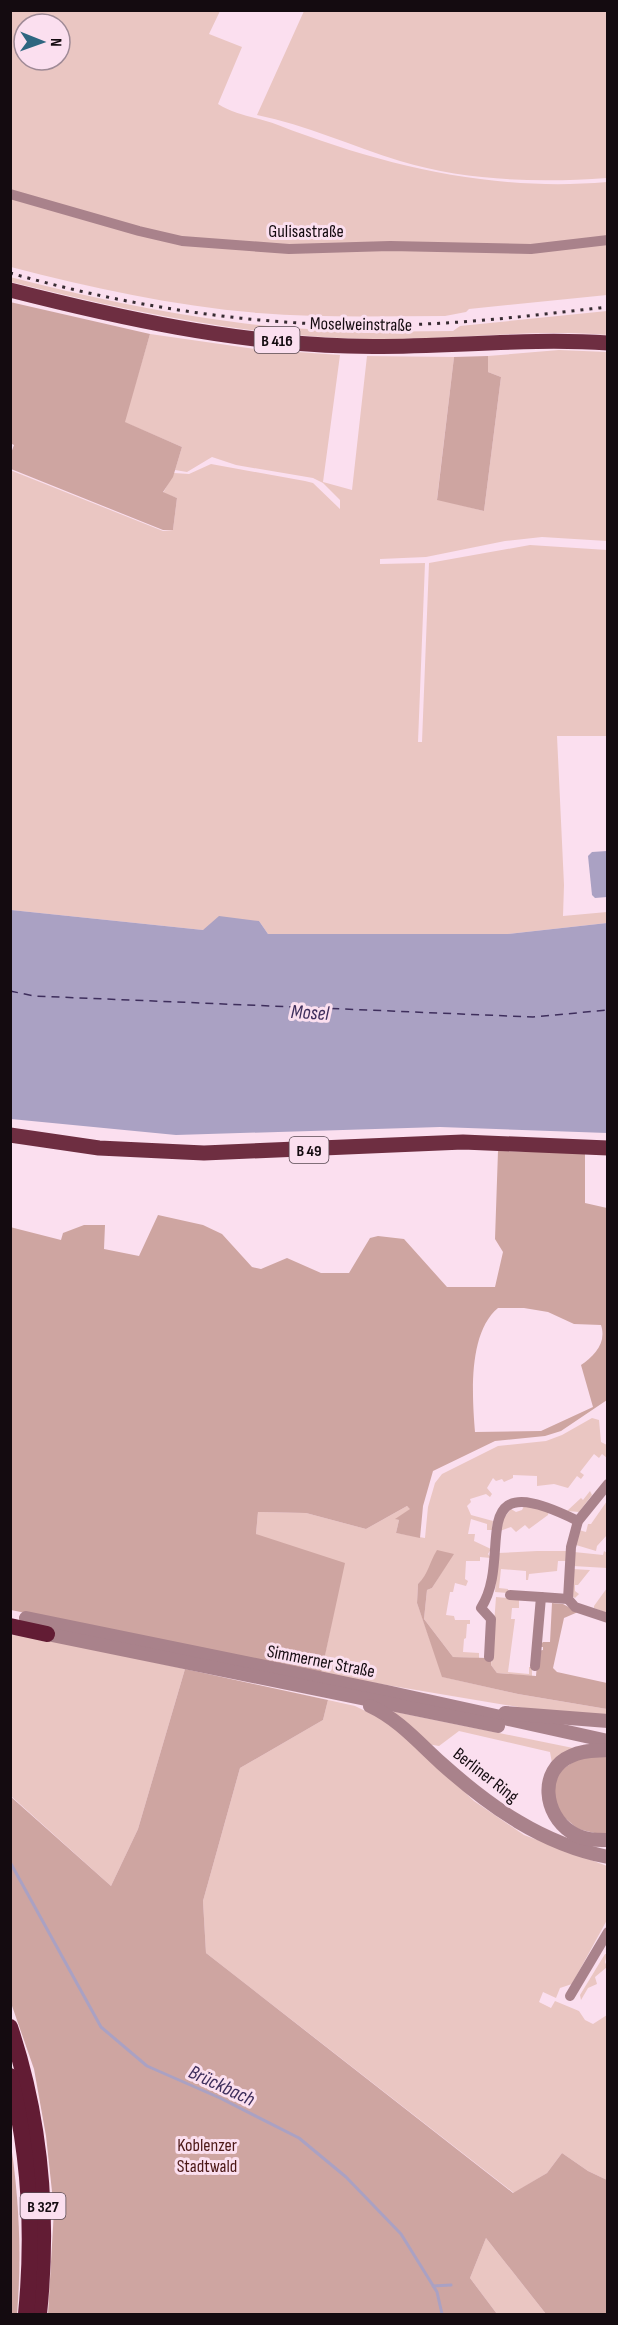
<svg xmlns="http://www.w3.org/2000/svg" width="618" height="2325" font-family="'Sofia Sans Condensed',sans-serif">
<rect width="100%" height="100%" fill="#fbdfef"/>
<g fill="#eac6c2" fill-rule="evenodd">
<path d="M10 11H220L209 34 242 47 218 104C237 116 257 117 278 125 384 166 493 192 607 182V295L469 309 466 312 445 316C383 316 320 318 258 313 174 306 92 288 11 267ZM24 24H60V60H24Z"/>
<path d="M304 11H607V178C539 183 466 181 400 161 352 146 306 125 257 115Z"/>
<path d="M10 277C84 296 158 312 234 322 307 332 380 332 453 331L460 326 607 311V335C535 329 457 339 384 339 257 339 133 312 11 282Z"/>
<polygon points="150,334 255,349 340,355 323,482 352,490 367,356 454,357 437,499 484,511 501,377 488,372 488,356 559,350 607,352 607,541 542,537 505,541 426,557 380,559 380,564 425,563 418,742 422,742 429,563 530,545 607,550 607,736 557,736 564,885 563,916 607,912 607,923 508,934 268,934 259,921 203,930 11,910 10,470 163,531 173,530 177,498 163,493 174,473 189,474 211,464 305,481 313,483 340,509 340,500 323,483 313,478 236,465 212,457 187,472 175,470 182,447 124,422"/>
<polygon points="592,1418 599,1420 601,1442 607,1445 607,1458 602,1454 599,1458 594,1454 580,1472 584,1475 581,1479 577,1476 568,1488 554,1484 537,1486 537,1476 513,1475 513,1478 504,1482 502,1479 496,1481 493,1478 487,1488 492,1494 490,1497 486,1494 470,1499 471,1502 467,1506 471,1515 493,1521 492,1530 487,1530 487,1524 471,1519 468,1534 475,1534 474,1541 491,1549 488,1554 491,1558 480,1557 480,1561 466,1561 465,1579 468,1581 466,1586 455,1583 453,1592 450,1592 446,1615 454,1616 455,1620 470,1620 470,1624 467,1624 466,1638 464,1639 463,1652 479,1653 479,1658 453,1657 424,1619 427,1590 432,1588 453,1554 430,1567 428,1575 418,1584 417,1603 443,1677 518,1694 607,1709 607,1717 542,1711 321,1674 335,1606 256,1534 258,1512 306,1513 366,1529 407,1506 411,1509 396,1519 399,1520 396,1533 425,1538 428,1507 435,1483 442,1474 498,1446 546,1441 562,1435"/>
<polygon points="590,1491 592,1495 579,1512 567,1511 581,1498 583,1500"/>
<polygon points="607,1501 607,1535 597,1546 596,1551 576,1545 579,1530 586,1532 588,1524 591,1524"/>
<polygon points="524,1506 549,1510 548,1515 529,1529 525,1525 516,1532 511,1527 500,1531 499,1524 511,1509 516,1512 522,1510"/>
<polygon points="537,1551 566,1551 566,1561 558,1561 557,1571 529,1574 528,1580 526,1580 526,1571 501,1569 499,1588 508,1589 508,1593 495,1592 498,1553"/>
<polygon points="604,1551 607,1553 607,1568 573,1566 574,1552 603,1555"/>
<polygon points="572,1569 590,1570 578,1585 575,1585 575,1591 579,1594 575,1598 572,1596"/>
<polygon points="607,1588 607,1613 594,1608 594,1606"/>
<polygon points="496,1597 519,1599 519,1608 512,1608 511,1619 515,1619 508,1672 529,1674 529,1667 532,1667 532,1676 497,1673 491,1665"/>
<polygon points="11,1635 32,1636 185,1669 138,1829 111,1886 11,1796"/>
<polygon points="328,1700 355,1706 392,1724 474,1801 524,1835 607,1866 607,1920 572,1984 560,1988 556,1998 543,1992 539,2002 551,2008 555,2001 579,2011 585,2020 593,2024 607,2015 607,2180 588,2171 562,2153 547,2173 514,2193 206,1953 203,1901 240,1768 323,1720"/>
<polygon points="386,1710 578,1749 552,1763 550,1752 459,1731 439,1746 427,1744"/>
<polygon points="605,1954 607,1954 605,1962 607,1967 595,1977 597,1984 588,1988 581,2000 580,1995"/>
<polygon points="486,2238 546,2314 497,2314 470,2278"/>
</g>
<g fill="#cea5a1" fill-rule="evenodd">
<polygon points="10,302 150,334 125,422 182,447 173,477 163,492 177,498 173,530 163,530 11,469 11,453 14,445 10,443"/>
<polygon points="488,356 488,372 501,377 484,511 437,500 454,357"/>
<path d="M498 1151 585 1153V1203L607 1208V1400L561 1431 545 1436 495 1441 433 1471 423 1506 420 1538 396 1533 399 1520 395 1519 410 1509 407 1506 366 1529 306 1513 258 1512 256 1534 345 1563 321 1674 11 1610 10 1227 61 1240 63 1233 84 1225H105L104 1249 139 1256 158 1215 203 1225 222 1234 252 1267 261 1269 287 1258 321 1273H349L370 1238 378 1236 404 1239 447 1287H495L503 1252 495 1239ZM498 1308H524L548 1312 574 1324 601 1325C607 1343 594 1356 581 1365L593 1407 541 1431 475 1432C472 1395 468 1333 498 1308Z"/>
<path d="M437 1550 454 1554 432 1588 427 1590 424 1619 453 1657 487 1658 491 1661V1665L497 1673 536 1676 538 1651 543 1650V1647H538L543 1642H550L552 1603 563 1604 578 1612 564 1618 553 1668 557 1672 607 1683V1709L518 1694 442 1677 417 1603 418 1584C429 1573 429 1563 437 1550Z"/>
<polygon points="185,1669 328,1700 323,1720 240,1768 203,1901 206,1953 513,2193 547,2173 562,2153 588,2171 607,2180 607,2314 546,2314 486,2238 470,2278 497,2314 48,2314 54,2210 46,2136 34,2069 11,2003 10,1796 111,1886 138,1829"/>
<polygon points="581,1757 607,1757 607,1836 578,1829 558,1812 552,1784 558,1772"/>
<path d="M10 2138C19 2197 22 2254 17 2314H10Z"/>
</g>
<g fill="#aaa1c3">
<polygon points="607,851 607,897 595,898 592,895 588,856 592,852"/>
<polygon points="11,910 203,930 219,916 259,921 268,934 508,934 607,923 607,1133 440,1127 176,1135 11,1119"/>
</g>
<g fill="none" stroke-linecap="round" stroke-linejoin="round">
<g stroke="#aaa1c3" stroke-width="3">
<polyline points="10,1862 101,2027 147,2066 220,2098 299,2138 346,2177 401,2234 437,2292 442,2314"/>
<polyline points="433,2286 451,2285"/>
</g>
<polyline stroke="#3e2e5c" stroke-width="1.5" stroke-dasharray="8 6" stroke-linecap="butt" points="10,991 34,996 533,1017 608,1010"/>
<g stroke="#a9828b" stroke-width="10">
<polyline points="10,194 139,231 182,241 289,249 390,246 531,249 608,240"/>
<polyline points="608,1484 578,1521 571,1547 568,1599 575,1607 608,1618"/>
<polyline points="510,1595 541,1597"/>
<path d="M489 1657 491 1619 481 1608C515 1555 460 1462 578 1521"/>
<polyline points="535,1666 541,1597 568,1599"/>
<polyline points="570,1996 608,1932"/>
</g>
<g stroke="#a9828b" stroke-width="14">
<polyline points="26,1618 387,1692 608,1741"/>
<polyline points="47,1634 498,1726"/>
<path d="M370 1706C398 1719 418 1742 441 1763 490 1807 542 1844 608 1857"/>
<polyline points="505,1713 608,1721"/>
<path d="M608 1750C595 1751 582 1750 571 1756 538 1770 544 1815 571 1832 582 1840 595 1840 608 1840"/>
</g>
<g stroke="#6e2e41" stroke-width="15">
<path d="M10 290C120 318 234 343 348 346 434 349 521 337 608 343"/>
<polyline points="10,1135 99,1148 204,1153 463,1142 608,1148"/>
</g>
<g stroke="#621c34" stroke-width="16">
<polyline points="10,1626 47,1634"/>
<path d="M10 2027C41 2120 49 2217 39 2314"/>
<path d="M10 2076C30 2156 34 2233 26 2314"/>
</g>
<path stroke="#372b32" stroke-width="3" stroke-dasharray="3 6" stroke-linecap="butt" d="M10 273C151 313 298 332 444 323 498 320 553 313 608 307"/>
</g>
<g text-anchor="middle" stroke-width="6" stroke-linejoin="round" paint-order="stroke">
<g fill="#fbdfef" stroke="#594b53" stroke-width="1.5">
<rect x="254.5" y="327" width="45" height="26" rx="4.5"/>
<rect x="289.5" y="1137" width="39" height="26" rx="4.5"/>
<rect x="20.5" y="2193" width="45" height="26" rx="4.5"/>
</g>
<g font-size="16" font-weight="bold" fill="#140b10">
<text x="277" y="346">B 416</text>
<text x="309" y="1156">B 49</text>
<text x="43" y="2212">B 327</text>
</g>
<g font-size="18" fill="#140b10" stroke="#fbdfef">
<text x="306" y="237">Gulisastraße</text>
<text transform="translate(361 324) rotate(1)" y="6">Moselweinstraße</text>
<text transform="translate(321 1661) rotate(11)" y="6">Simmerner Straße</text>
<text transform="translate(486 1775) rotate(38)" y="6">Berliner Ring</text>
</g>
<g font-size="18" fill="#4c1816" stroke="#fbdfef">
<text x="207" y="2151">Koblenzer<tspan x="207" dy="21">Stadtwald</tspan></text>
</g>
<g font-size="20" font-style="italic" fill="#3e2e5c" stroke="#fbdfef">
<text transform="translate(310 1012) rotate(3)" y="7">Mosel</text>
<text transform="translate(222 2085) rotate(25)" y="7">Brückbach</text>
</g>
</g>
<rect width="618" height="2325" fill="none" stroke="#140b10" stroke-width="24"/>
<g transform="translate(42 42) rotate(91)"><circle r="28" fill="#fbdfef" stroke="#9f8a96" stroke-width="1.5"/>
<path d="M0-4.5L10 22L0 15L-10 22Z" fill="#2e6680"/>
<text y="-9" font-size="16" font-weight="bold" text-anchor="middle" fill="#140b10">N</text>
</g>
</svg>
